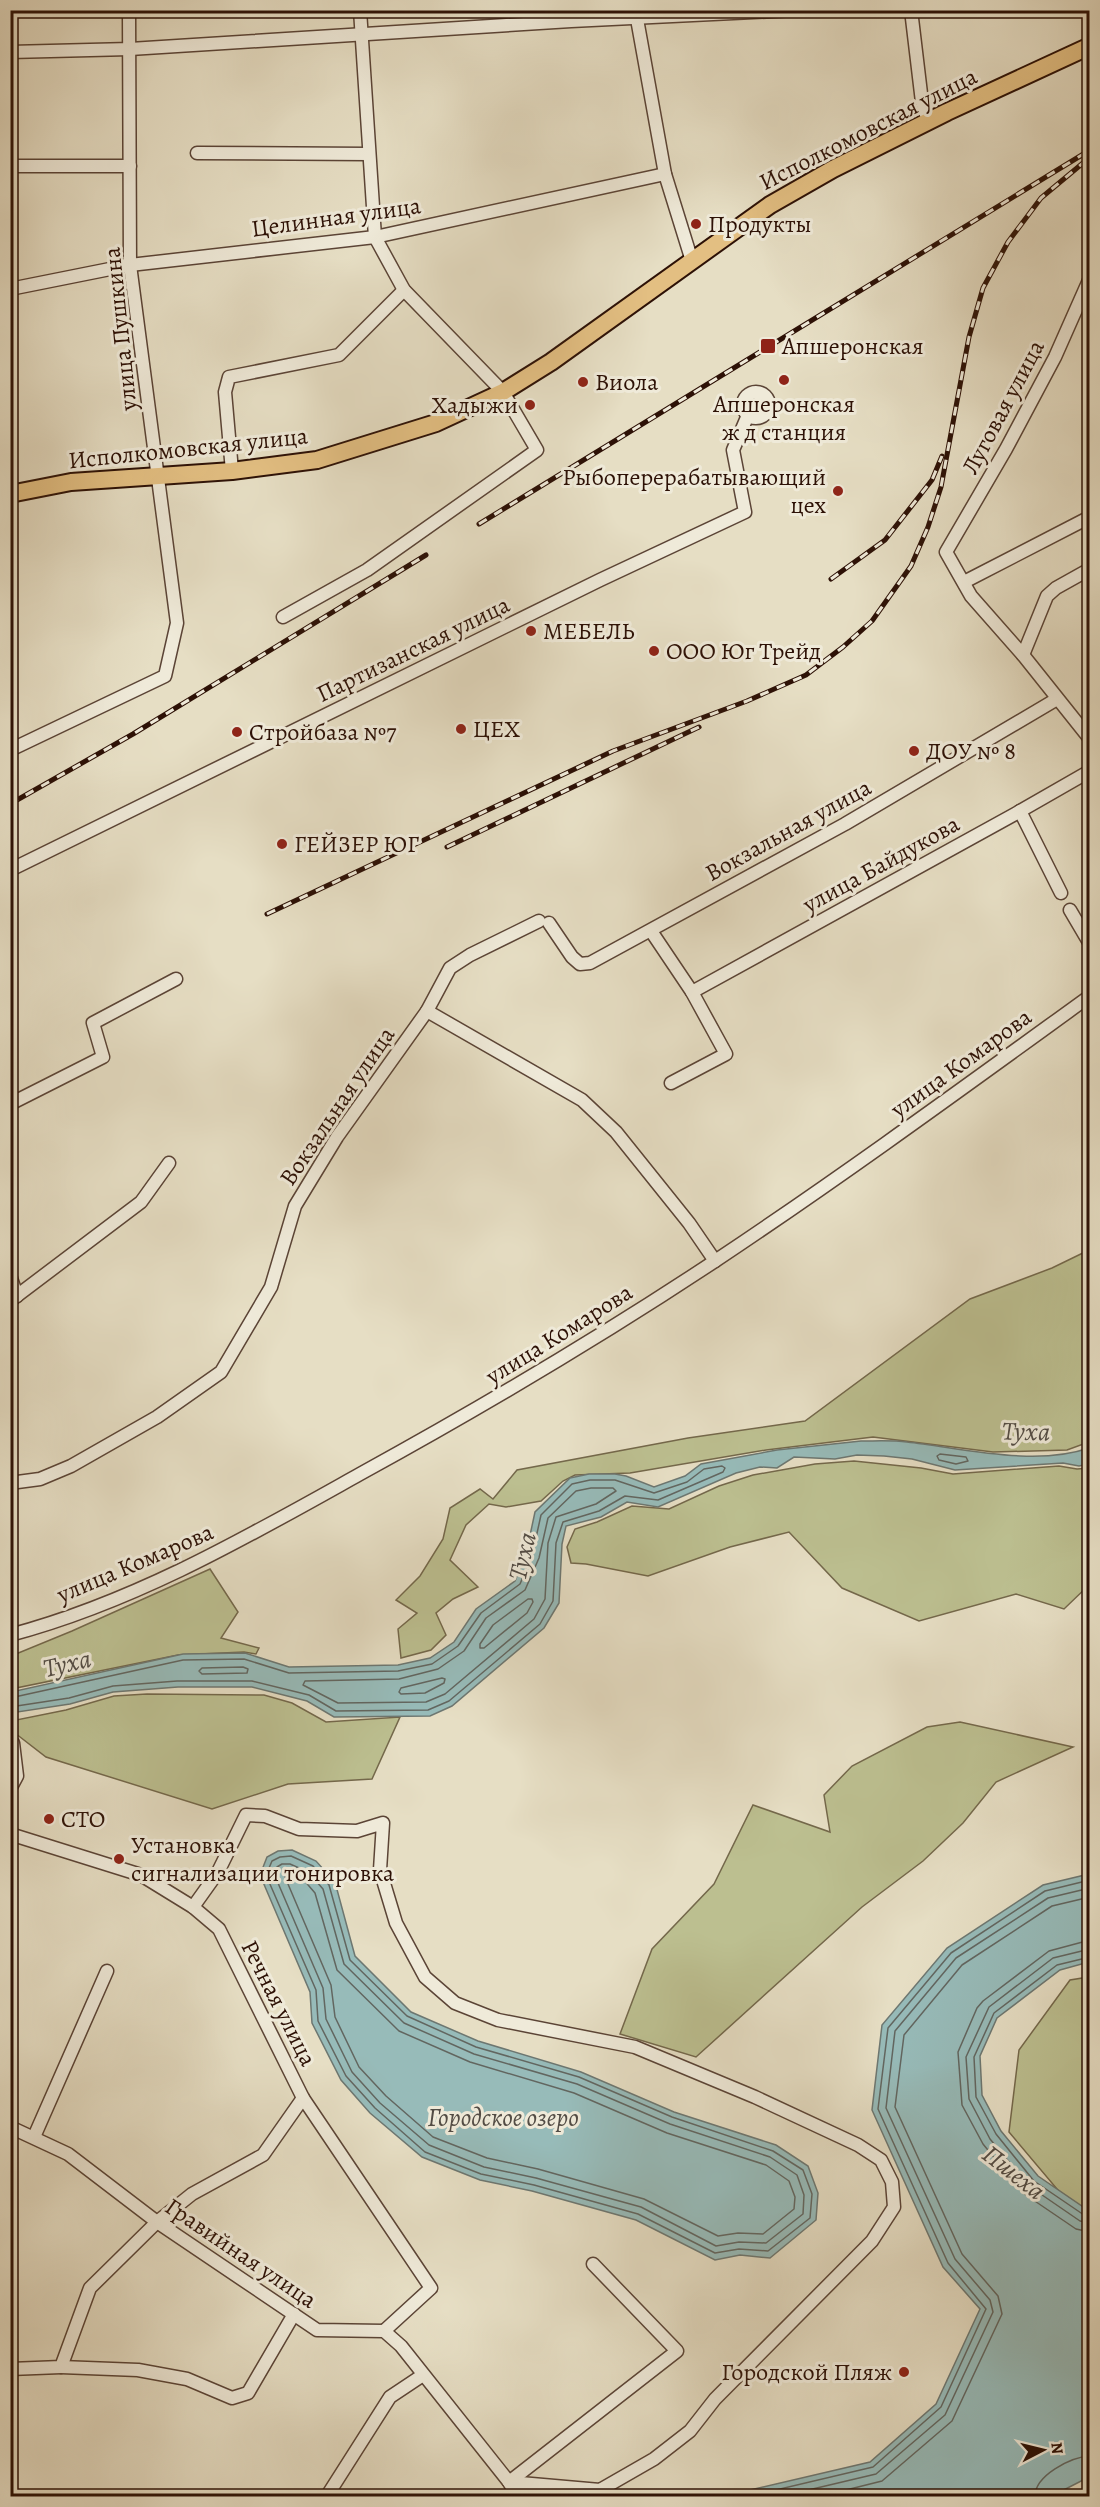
<svg xmlns="http://www.w3.org/2000/svg" width="1100" height="2507" font-family="Alegreya,serif">
<rect width="100%" height="100%" fill="#e6dec4"/>
<filter id="stains"><feTurbulence type="fractalNoise" baseFrequency=".00333" numOctaves="4"/><feColorMatrix values="0 0 0 0 .2 0 0 0 0 .09 0 0 0 0 .02 0 0 0 .5 -.17"/></filter>
<radialGradient id="worn" r=".72"><stop offset=".6" stop-color="#630" stop-opacity="0"/><stop offset="1" stop-color="#630" stop-opacity=".3"/></radialGradient>
<g fill="#bcbf90" stroke="#74684b" stroke-width="1.5">
<polygon points="1089,1250 1089,1442 1067,1450 993,1452 873,1437 766,1450 630,1473 575,1475 563,1481 541,1501 506,1507 489,1504 466,1525 450,1560 478,1587 453,1599 436,1613 446,1635 431,1650 401,1658 398,1629 417,1613 396,1600 420,1576 443,1539 450,1508 480,1489 493,1499 517,1470 688,1438 805,1421 970,1299 1052,1268"/>
<polygon points="854,1461 921,1468 953,1474 1059,1466 1077,1469 1089,1468 1089,1585 1064,1609 1016,1594 919,1621 842,1588 789,1532 730,1547 648,1576 586,1564 571,1563 567,1547 575,1529 597,1522 632,1506 669,1509 719,1486 753,1475 815,1464"/>
<polygon points="210,1569 238,1612 221,1638 259,1648 256,1654 244,1652 178,1655 11,1689 11,1656 72,1631"/>
<polygon points="147,1694 264,1695 292,1703 326,1722 400,1717 372,1779 288,1784 212,1809 46,1757 11,1730 11,1721 66,1710 114,1696"/>
<polygon points="960,1722 1073,1747 996,1782 963,1823 923,1861 862,1907 696,2057 620,2034 652,1949 714,1884 753,1805 830,1832 824,1795 852,1766 927,1727"/>
<polygon points="1089,1977 1089,2227 1009,2132 1019,2050 1070,1980"/>
</g>
<g fill="#97bbb9" stroke="#6d7771" stroke-width="1.5">
<path d="M861 1441C876 1441 892 1440 907 1442 962 1448 1035 1467 1089 1448V1464L1079 1466 1063 1463 955 1470 912 1459 884 1456 857 1455 835 1459 794 1457 777 1468 760 1467 736 1473 658 1507 627 1502 601 1517 566 1526 562 1544 559 1603 544 1628 452 1706 430 1716 334 1717 307 1701 252 1687H178L113 1692 70 1704 11 1713V1692L183 1654 245 1653 289 1667 398 1665 430 1658 454 1642 476 1609 515 1581 526 1554 535 1512 570 1478 589 1474H615L626 1476 654 1487 685 1476 701 1464 777 1450Z"/>
<polygon points="292,1850 316,1861 335,1882 355,1956 411,2012 478,2041 581,2072 674,2112 776,2145 808,2166 818,2193 816,2220 770,2258 740,2255 715,2260 636,2220 532,2191 480,2180 422,2157 370,2113 341,2080 312,2023 310,1992 260,1875 267,1857 278,1851"/>
<polygon points="1089,1874 1089,1962 1060,1970 997,2018 980,2056 982,2095 1001,2131 1038,2176 1089,2211 1089,2477 1052,2496 724,2496 870,2462 936,2404 980,2309 943,2267 872,2110 882,2025 947,1948 1043,1885"/>
</g>
<g fill="none" stroke-linecap="round" stroke-linejoin="round">
<g stroke="#626660" stroke-width="1.5">
<polygon points="940,1454 966,1457 968,1461 956,1464 939,1460 937,1456"/>
<polygon points="591,1488 613,1488 616,1491 596,1504 556,1517 548,1543 545,1599 534,1619 445,1694 426,1702 338,1703 303,1685 305,1681 399,1679 438,1669 464,1651 486,1618 525,1590 539,1558 548,1518 576,1491"/>
<polygon points="528,1599 532,1599 533,1602 527,1613 484,1648 480,1648 480,1644 493,1625"/>
<polygon points="243,1667 248,1669 247,1673 202,1674 199,1671 202,1668"/>
<polygon points="442,1678 445,1679 444,1683 425,1693 401,1694 399,1692 401,1688"/>
<polyline points="10,1698 183,1660 244,1659 289,1673 398,1671 432,1664 458,1646 481,1613 520,1584 532,1556 541,1515 572,1484 590,1480 615,1480 654,1493 687,1482 704,1469 722,1466 725,1468 723,1472 658,1500 625,1496 599,1511 563,1522 556,1543 553,1601 540,1624 449,1701 428,1710 336,1711 309,1695 252,1681 177,1681 113,1686 69,1698 10,1707"/>
<polygon points="291,1856 313,1866 329,1885 350,1960 407,2016 476,2047 579,2077 672,2117 773,2151 803,2170 812,2194 810,2218 768,2251 739,2249 715,2253 638,2214 534,2185 481,2174 425,2152 375,2108 346,2076 318,2021 316,1990 266,1875 272,1861 280,1857"/>
<polygon points="282,1864 290,1864 308,1872 323,1889 344,1964 404,2023 474,2054 577,2084 670,2124 770,2157 797,2175 804,2195 803,2214 766,2243 739,2242 716,2246 641,2207 536,2178 484,2167 429,2145 380,2103 352,2072 326,2019 323,1988 275,1876 277,1867"/>
<polygon points="289,1873 303,1879 315,1893 337,1970 399,2031 470,2062 574,2093 667,2133 766,2165 789,2181 795,2197 794,2209 763,2234 738,2233 718,2236 644,2199 538,2169 487,2158 433,2137 386,2096 359,2067 335,2017 331,1985 285,1877 286,1874"/>
<polyline points="1090,1940 1049,1951 983,2001 977,2008 958,2052 962,2105 983,2144 1023,2193 1076,2229 1090,2232"/>
<polyline points="1090,1949 1053,1958 989,2007 966,2057 969,2099 990,2139 1029,2186 1080,2221 1090,2223"/>
<polyline points="1090,1957 1057,1965 994,2013 974,2057 976,2097 996,2134 1034,2181 1084,2215 1090,2216"/>
<polyline points="750,2496 873,2467 941,2407 986,2309 948,2263 878,2109 888,2028 951,1953 1045,1891 1090,1880"/>
<polyline points="783,2496 876,2474 945,2415 993,2312 990,2300 955,2259 886,2108 895,2031 956,1958 1048,1898 1090,1888"/>
<polyline points="822,2496 882,2481 952,2421 1002,2314 998,2296 962,2254 895,2107 904,2035 962,1965 1052,1906 1090,1897"/>
<path d="M1035 2496C1035 2476 1070 2457 1090 2456"/>
</g>
<defs>
<g id="minor">
<polyline points="911,10 922,102 928,121"/>
<polyline points="637,19 665,174 692,261"/>
<polyline points="10,52 130,49 571,21 795,10"/>
<polyline points="197,153 369,154"/>
<polyline points="10,166 130,166"/>
<polyline points="1090,278 1055,357 1006,449 946,552 971,596 1023,655 1090,739"/>
<polyline points="10,289 130,265 375,237 665,174"/>
<circle cx="756" cy="405" r="13"/>
<polyline points="232,471 225,392 229,377 339,355 404,290"/>
<polyline points="964,582 1090,517"/>
<polyline points="283,617 367,570 537,450 503,392 404,290 375,237 360,10"/>
<polyline points="1023,655 1047,596 1056,588 1090,569"/>
<polyline points="10,750 165,676 177,623 130,265 129,10"/>
<polyline points="1020,811 1061,893"/>
<polyline points="10,870 600,580 745,512 733,450 748,415"/>
<polyline points="1070,910 1090,944"/>
<polyline points="549,923 572,957 580,964 590,963 845,824 1057,699"/>
<polyline points="651,931 692,992 726,1054 671,1083"/>
<polyline points="692,992 1015,814 1090,771"/>
<polyline points="427,1011 582,1100 616,1132 689,1223 715,1261"/>
<polyline points="10,1104 103,1057 93,1023 176,979"/>
<polyline points="10,1275 17,1296"/>
<polyline points="10,1301 141,1202 169,1163"/>
<polyline points="10,1483 40,1479 71,1466 157,1417 221,1372 271,1287 295,1206 337,1137 427,1011 450,968 470,955 539,921"/>
<path d="M10 1635C135 1602 249 1536 360 1474 482 1407 602 1336 718 1259 844 1175 967 1085 1090 996"/>
<polyline points="10,1741 13,1743 17,1776 10,1789"/>
<polyline points="10,1834 141,1875 193,1907 219,1929 303,2098 431,2288 384,2331"/>
<polyline points="193,1907 218,1872 246,1815 265,1816 299,1829 357,1831 383,1823 380,1870 396,1923 425,1977 455,2003 498,2020 635,2047 755,2097 858,2145 881,2160 892,2182 894,2207 872,2241 715,2399 690,2431 654,2459 600,2490 509,2482"/>
<polyline points="10,2127 68,2154 157,2222 317,2330 384,2331 401,2346 509,2482 517,2496"/>
<polyline points="34,2137 107,1971"/>
<polyline points="61,2367 138,2370 187,2379 232,2398 248,2393 294,2314"/>
<polyline points="10,2369 61,2367 90,2288 157,2222 192,2194 263,2155 303,2098"/>
<polyline points="509,2482 677,2351 593,2264"/>
<polyline points="327,2496 390,2397 423,2375"/>
</g>
<polyline id="major" points="10,494 71,482 232,471 317,460 436,423 503,392 551,362 770,205 833,169 947,112 1090,46"/>
</defs>
<use href="#minor" stroke="#5b4436" stroke-width="15"/>
<use href="#major" stroke="#2d1106" stroke-width="20"/>
<use href="#minor" stroke="#efead9" stroke-width="12"/>
<use href="#major" stroke="#e3bf82" stroke-width="16"/>
<defs>
<g id="rail">
<polyline points="479,524 1090,150"/>
<polyline points="831,579 885,540 932,480 942,456"/>
<polyline points="10,804 133,734 426,555"/>
<polyline points="447,847 699,727"/>
<polyline points="267,914 613,751 747,701 806,675 843,647 872,621 911,566 928,527 941,487 969,337 983,288 1008,242 1041,198 1083,163"/>
</g>
</defs>
<use href="#rail" stroke="#2d1106" stroke-width="5"/>
<use href="#rail" stroke="#efead9" stroke-width="3" stroke-dasharray="9" stroke-linecap="butt"/>
</g>
<g fill="#8f2418" stroke="#efead9" stroke-width="2">
<circle cx="696" cy="224" r="6"/>
<rect x="760" y="338" width="16" height="16" rx="3"/>
<circle cx="784" cy="380" r="6"/>
<circle cx="583" cy="382" r="6"/>
<circle cx="530" cy="405" r="6"/>
<circle cx="838" cy="491" r="6"/>
<circle cx="531" cy="631" r="6"/>
<circle cx="654" cy="651" r="6"/>
<circle cx="461" cy="729" r="6"/>
<circle cx="237" cy="732" r="6"/>
<circle cx="914" cy="751" r="6"/>
<circle cx="282" cy="844" r="6"/>
<circle cx="49" cy="1819" r="6"/>
<circle cx="119" cy="1859" r="6"/>
<circle cx="904" cy="2372" r="6"/>
</g>
<g text-anchor="middle" stroke-width="6" stroke-linejoin="round" paint-order="stroke">
<g font-size="24" fill="#2d1106" stroke="#efead9">
<text transform="translate(868 129) rotate(-27)" y="8">Исполкомовская улица</text>
<text transform="translate(336 217) rotate(-8)" y="8">Целинная улица</text>
<text transform="translate(120 329) rotate(-96)" y="8">улица Пушкина</text>
<text transform="translate(1003 407) rotate(-62)" y="8">Луговая улица</text>
<text transform="translate(188 448) rotate(-6)" y="8">Исполкомовская улица</text>
<text transform="translate(413 649) rotate(-26)" y="8">Партизанская улица</text>
<text transform="translate(788 830) rotate(-29)" y="8">Вокзальная улица</text>
<text transform="translate(881 864) rotate(-29)" y="8">улица Байдукова</text>
<text transform="translate(961 1063) rotate(-36)" y="8">улица Комарова</text>
<text transform="translate(337 1106) rotate(-56)" y="8">Вокзальная улица</text>
<text transform="translate(559 1334) rotate(-32)" y="8">улица Комарова</text>
<text transform="translate(135 1563) rotate(-23)" y="8">улица Комарова</text>
<text transform="translate(279 2003) rotate(63)" y="8">Речная улица</text>
<text transform="translate(241 2253) rotate(34)" y="8">Гравийная улица</text>
</g>
<g font-size="24" fill="#2d1106" stroke="#efead9" text-anchor="start">
<text x="708" y="232">Продукты</text>
<text x="782" y="354">Апшеронская</text>
<text x="595" y="390">Виола</text>
<text x="784" y="412" text-anchor="middle">Апшеронская<tspan x="784" dy="28">ж д станция</tspan></text>
<text x="518" y="413" text-anchor="end">Хадыжи</text>
<text x="826" y="485" text-anchor="end">Рыбоперерабатывающий<tspan x="826" dy="28">цех</tspan></text>
<text x="543" y="639">МЕБЕЛЬ</text>
<text x="666" y="659">ООО Юг Трейд</text>
<text x="473" y="737">ЦЕХ</text>
<text x="249" y="740">Стройбаза №7</text>
<text x="926" y="759">ДОУ № 8</text>
<text x="294" y="852">ГЕЙЗЕР ЮГ</text>
<text x="61" y="1827">СТО</text>
<text x="131" y="1853">Установка<tspan x="131" dy="28">сигнализации тонировка</tspan></text>
<text x="892" y="2380" text-anchor="end">Городской Пляж</text>
</g>
<g font-size="26" font-style="italic" fill="#524c45" stroke="#efead9">
<text transform="translate(1026 1431) rotate(1)" y="9">Туха</text>
<text transform="translate(522 1556) rotate(-77)" y="9">Туха</text>
<text transform="translate(67 1663) rotate(-13)" y="9">Туха</text>
<text x="503" y="2126">Городское озеро</text>
<text transform="translate(1014 2172) rotate(38)" y="9">Пшеха</text>
</g>
</g>
<rect width="1100" height="2507" fill="none" stroke="#e6dec4" stroke-width="36"/>
<rect x="12" y="12" width="1076" height="2483" fill="none" stroke="#2d1106" stroke-width="3"/>
<rect x="18" y="18" width="1064" height="2471" fill="none" stroke="#2d1106" stroke-width="1.5"/>
<g transform="translate(1043 2450) rotate(83)" stroke="#efead9" stroke-width="4.5" paint-order="stroke">
<path d="M0-4.5L10 22L0 15L-10 22Z" fill="#2d1106"/>
<text y="-9" font-size="16" font-weight="bold" text-anchor="middle" fill="#2d1106">N</text>
</g>
<rect width="100%" height="100%" filter="url(#stains)"/>
<rect width="100%" height="100%" fill="url(#worn)"/>
</svg>
